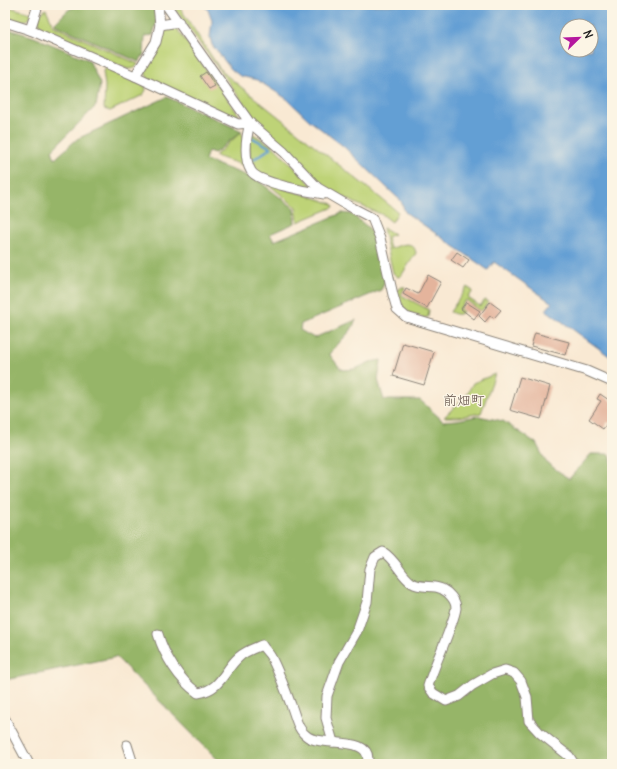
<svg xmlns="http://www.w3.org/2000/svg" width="617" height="769" font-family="Delius,'Klee One',sans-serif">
<rect width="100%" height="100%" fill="#fcf5e5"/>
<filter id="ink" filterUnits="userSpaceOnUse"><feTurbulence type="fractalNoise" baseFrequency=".025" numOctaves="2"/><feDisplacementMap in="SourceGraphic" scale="8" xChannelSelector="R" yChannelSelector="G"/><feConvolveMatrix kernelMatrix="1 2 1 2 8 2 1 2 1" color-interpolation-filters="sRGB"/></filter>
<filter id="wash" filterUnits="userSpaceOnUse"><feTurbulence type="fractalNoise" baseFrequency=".012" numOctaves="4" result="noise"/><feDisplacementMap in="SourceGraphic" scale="16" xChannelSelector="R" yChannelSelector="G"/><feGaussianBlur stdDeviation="0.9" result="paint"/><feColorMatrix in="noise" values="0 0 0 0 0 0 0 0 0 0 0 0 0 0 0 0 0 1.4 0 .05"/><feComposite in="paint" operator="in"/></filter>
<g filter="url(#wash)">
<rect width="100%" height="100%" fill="#f9e9d3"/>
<g fill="#bed377" stroke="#6d784a">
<polygon points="172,5 178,5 218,66 226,75 398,212 392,222 383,215 357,204 325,187 288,149 258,123"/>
<path d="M5 6 31 13 29 19C20 23 14 21 5 18Z"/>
<path d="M46 9 52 22V25L138 64C136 69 132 69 127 69L44 31C39 26 38 22 39 15Z"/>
<polygon points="174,26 177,29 239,115 235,118 148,79 145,72 145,68 163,29"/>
<polygon points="107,68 145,86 146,90 143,95 110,111 104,109 105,86 103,71"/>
<polygon points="241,132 244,137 246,166 215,156"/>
<polygon points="253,134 273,146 311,184 311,188 265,178 251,168 249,137"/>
<polygon points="268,184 316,198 333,204 334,207 298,222 296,207"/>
<path d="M383 228 386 229 394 234 387 237 390 249C399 246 413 238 416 253L401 276 398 277 393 273Z"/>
<path d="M402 287H405L401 295 429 310 428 317 426 318C407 314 404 311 396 293L398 290Z"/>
<path d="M467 287 473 291 468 298 480 306 485 300 489 302 481 311 466 300 459 309 463 312C459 316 455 314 450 312Z"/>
<polygon points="495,374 481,413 459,417 444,417 466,396 473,383"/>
</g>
<g fill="#96b568" stroke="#596842">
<polygon points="78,5 154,5 157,21 153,35 145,36 144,54 139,62 54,24 68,10"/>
<polygon points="5,28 34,37 89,60 100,84 96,106 52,150 55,159 77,139 167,97 242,131 215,153 208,151 205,160 256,179 294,208 295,223 270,234 274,241 342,213 351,214 369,228 376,240 381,257 385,282 381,290 301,324 300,330 314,338 356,320 351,330 329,354 340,368 344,370 355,369 370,362 381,360 378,380 384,400 420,400 443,421 457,420 478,416 503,421 536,443 546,462 569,479 591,454 610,454 612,464 612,764 222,764 116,657 5,680"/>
</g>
<path fill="#639fd4" stroke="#405e78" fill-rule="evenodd" d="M203 5H612V358L546 310 552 303 494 262 488 270 405 212 401 201 343 146 309 120 287 99 257 80 240 76 231 69 212 45 210 37 212 21 208 10ZM567 26H591V50H567Z"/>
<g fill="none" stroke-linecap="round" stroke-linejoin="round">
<g stroke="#639fd4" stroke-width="2.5">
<polyline points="251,161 271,148 251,137"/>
<polyline points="612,503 610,513 612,529"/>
</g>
</g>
<g id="blocks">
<g fill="#e4b49c">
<polygon points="206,72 215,86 209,89 200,76"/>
<polygon points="457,252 469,260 463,268 451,260"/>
<polygon points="428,275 441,282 427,308 403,294 406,288 418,294"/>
<polygon points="466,302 480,311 474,319 461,309"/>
<polygon points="490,302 501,310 494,318 490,316 485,322 479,316"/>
<polygon points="535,333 569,342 565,355 531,346"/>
<polygon points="403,343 434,352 424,385 393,376"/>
<polygon points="520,377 550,386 541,419 510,410"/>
<polygon points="600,394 612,402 612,424 608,422 603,429 589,419 601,401 597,399"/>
</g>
</g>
</g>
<g filter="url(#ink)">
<use href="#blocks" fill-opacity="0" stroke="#8a8278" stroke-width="1"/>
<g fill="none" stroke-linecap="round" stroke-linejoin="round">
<defs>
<g id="minor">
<path d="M166 5 250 123C246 138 243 157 251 171 258 183 310 192 324 194"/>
<polyline points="5,22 30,30 135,76 238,124 250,123 284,152 318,188 347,205 372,218 380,238 393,295 397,309 406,317 587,371 612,382"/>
<polyline points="160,25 179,22"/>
<polyline points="30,30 38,5"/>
<polyline points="135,76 156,42 160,25 158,5"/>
<path d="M158 634C164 655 179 680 198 693 222 689 223 671 239 657 245 651 255 648 262 645 264 649 269 653 271 657 279 672 285 689 291 705 296 717 297 730 308 737 323 747 375 735 367 764"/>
<polyline points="5,719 29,764"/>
<path d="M333 742 326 718 327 696 339 662 357 631 367 602 370 569 375 557 383 552C396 560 401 576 412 583 422 589 433 584 442 589 448 592 456 600 456 608 455 615 452 622 450 628 443 648 434 666 428 686L433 693 446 701 459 696 473 685 492 674 505 670 514 673 521 681 527 697 529 721 540 733 569 756 574 764"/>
<polyline points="127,745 133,764"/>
</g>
</defs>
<use href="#minor" stroke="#8a8278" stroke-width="11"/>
<use href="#minor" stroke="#fff" stroke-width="9"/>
</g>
</g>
<g text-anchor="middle" stroke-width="3" stroke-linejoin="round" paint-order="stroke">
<g font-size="14" fill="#625149" stroke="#fcf5e5">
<text x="464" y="405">前畑町</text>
</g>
</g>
<rect width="617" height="769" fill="none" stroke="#fcf5e5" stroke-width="20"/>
<g transform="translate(579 38) rotate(67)"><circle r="19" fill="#fcf5e5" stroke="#a29e95"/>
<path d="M0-3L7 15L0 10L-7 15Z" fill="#b5179e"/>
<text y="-6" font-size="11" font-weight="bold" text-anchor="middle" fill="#1c1c1c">N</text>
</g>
</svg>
